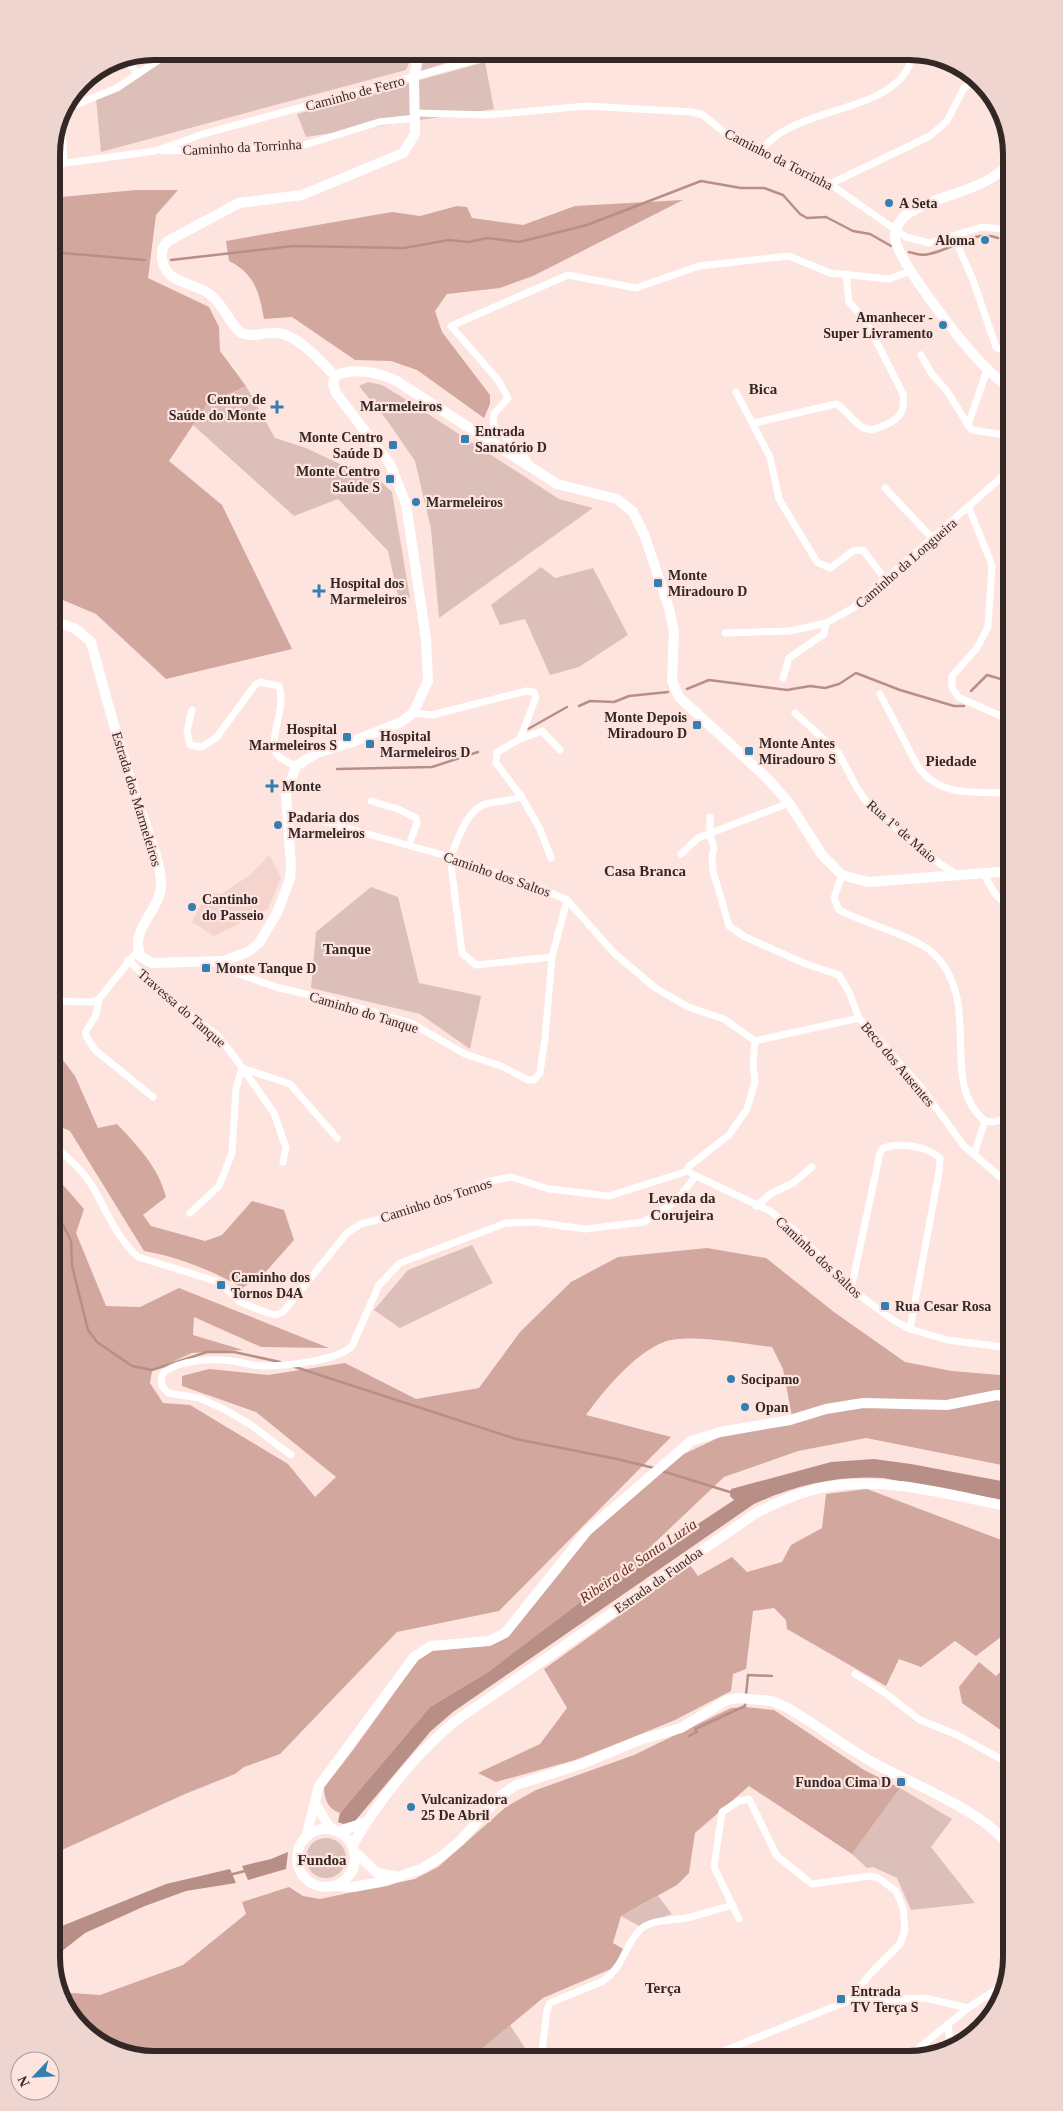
<svg xmlns="http://www.w3.org/2000/svg" width="1063" height="2111" font-family="Georgia,serif">
<rect width="100%" height="100%" fill="#fee4df"/>
<polygon fill="#f4d4cd" points="269,855 281,877 268,909 214,936 192,922 207,893 221,894 250,875"/>
<g fill="#dcbfb8">
<polygon points="170,51 414,51 406,70 101,152 96,98"/>
<polygon points="425,51 483,51 421,71"/>
<polygon points="485,62 494,109 306,137 297,114"/>
<polygon points="368,382 382,385 402,397 559,499 593,508 439,618 431,529 415,461 386,419 359,386"/>
<polygon points="246,386 275,438 306,448 342,465 369,470 392,492 410,598 398,596 388,551 338,499 294,516 193,425 207,404"/>
<polygon points="541,567 555,578 593,568 628,635 579,667 550,675 525,619 500,625 491,605"/>
<polygon points="371,887 398,897 419,983 481,996 470,1049 420,1014 311,988 316,932"/>
<polygon points="472,1245 493,1283 400,1328 374,1310 408,1270"/>
<polygon points="900,1788 952,1819 931,1847 975,1903 911,1910 897,1878 873,1867 867,1868 852,1854"/>
<circle cx="326" cy="1858" r="20"/>
<polygon points="658,1896 672,1914 639,1926 621,1916"/>
<polygon points="510,2025 533,2060 470,2060 469,2059"/>
</g>
<g fill="#d1a79e">
<polygon points="136,190 178,190 156,215 148,278 209,307 219,327 220,351 246,386 207,404 169,461 222,505 292,649 166,679 96,614 51,595 51,198"/>
<path d="M683 200 533 276 500 288 447 294 435 311 442 332 490 395V404L484 418 417 370 391 361 355 360 292 317 264 319C259 292 255 274 229 261L226 241 392 212 420 216 457 206 467 207 472 218 523 225 575 206Z"/>
<path d="M51 1044 75 1076 98 1128 117 1124C137 1145 159 1168 166 1197L143 1215 151 1226 205 1241 222 1235 252 1201 284 1210 294 1240 263 1275 242 1288C212 1270 178 1257 144 1251L70 1131 51 1123Z"/>
<path d="M51 1171 84 1209 76 1233 106 1306 140 1307 179 1288 329 1348 261 1347 194 1317 193 1335 243 1350 192 1353 152 1371 150 1383 163 1403 190 1405 288 1464 315 1497 336 1477 256 1412 182 1386V1376L209 1369 268 1375 345 1363 416 1399 479 1388 520 1332 571 1282 618 1257 707 1248 766 1258 834 1312 905 1362 952 1371 1012 1376V1467L866 1438 798 1451 724 1477 643 1554 646 1561 591 1596 488 1672 430 1707 340 1813C328 1809 324 1799 324 1787 361 1743 391 1695 426 1650L490 1645 508 1636 595 1527 684 1454 720 1437 793 1422 783 1369 772 1347C745 1344 688 1333 664 1342 635 1353 604 1390 586 1415L671 1437 499 1611 397 1632 280 1754 244 1767 235 1774 185 1794 51 1855Z"/>
<polygon points="867,1489 1012,1544 1012,1637 1006,1633 976,1656 955,1641 921,1667 899,1659 886,1686 787,1629 786,1620 774,1608 753,1611 746,1669 733,1674 731,1691 675,1720 626,1740 575,1760 496,1782 478,1773 540,1744 567,1708 544,1669 690,1565 698,1576 732,1557 747,1572 782,1562 791,1545 822,1528 826,1494"/>
<polygon points="1012,1661 1012,1738 962,1703 959,1687 979,1662 996,1676"/>
<polygon points="746,1707 774,1710 864,1770 900,1788 852,1854 749,1786 695,1833 689,1873 677,1885 621,1916 613,1943 625,1950 611,1969 543,1998 468,2060 148,2060 92,2039 59,1996 58,1992 100,1995 183,1965 246,1914 242,1902 289,1887 303,1896 320,1899 415,1879 438,1867 506,1807 536,1790 634,1755 731,1708"/>
</g>
<g fill="#b88f87">
<path d="M874 1459 911 1464 1012 1483V1502L883 1478C838 1475 795 1485 754 1504L453 1712 431 1731 355 1821 343 1824 338 1822 340 1813 430 1707 488 1672 589 1596 734 1500 730 1496 731 1489 831 1462Z"/>
<polygon points="288,1852 286,1869 248,1880 242,1866 271,1859"/>
<polygon points="230,1869 236,1883 186,1891 145,1906 85,1933 52,1959 51,1933 57,1928 166,1884"/>
</g>
<g fill="none" stroke-linecap="round" stroke-linejoin="round">
<g stroke="#b88f87" stroke-width="2.5">
<polyline points="1005,241 1012,246"/>
<polyline points="51,252 145,260"/>
<path d="M909 252C916 254 922 256 929 254 952 250 974 229 998 238"/>
<polyline points="171,260 293,246 404,248 449,240 469,242 487,238 519,242 587,225 701,181 741,188 764,188 783,195 800,214 807,218 826,217 853,231 870,234 891,246"/>
<polyline points="687,689 709,680 787,690 810,686 825,688 839,684 856,673 900,690 954,706 964,706"/>
<polyline points="971,691 987,675 1011,682"/>
<polyline points="579,706 590,701 614,702 629,696 668,692"/>
<polyline points="528,729 567,707"/>
<polyline points="337,769 432,767 478,752"/>
<polyline points="51,1192 57,1201 60,1219 71,1241 72,1266 88,1330 97,1342 132,1366 152,1370 207,1352 234,1352 280,1362"/>
<polyline points="292,1366 516,1439 617,1459 654,1468"/>
<polyline points="662,1471 733,1493"/>
<polyline points="746,1695 748,1675 772,1676"/>
<polyline points="689,1736 697,1732 695,1729 745,1706 745,1701"/>
<polyline points="229,1875 245,1871"/>
</g>
<g stroke="#fff" stroke-width="7">
<polyline points="123,57 138,74"/>
<polyline points="416,113 489,115 586,106 692,112 703,115 729,136 760,153 830,184 906,237 929,243 982,227 1012,230"/>
<polyline points="163,151 301,146 379,122 416,118"/>
<path d="M760 153C786 110 872 114 903 76 909 69 911 60 913 51"/>
<polyline points="51,165 155,151 203,134 508,51"/>
<polyline points="61,165 64,159 61,116 65,109 117,88 172,51"/>
<polyline points="830,184 930,136 947,121 964,88 977,80"/>
<polyline points="954,237 973,280 996,347 1012,355"/>
<polyline points="921,355 931,373 947,391 968,425"/>
<polyline points="987,370 968,425 972,430 1012,436"/>
<polyline points="736,392 770,457 779,499 817,562 830,568 853,551 863,550 885,579"/>
<path d="M754 423 836 404C846 409 852 421 862 427 869 431 873 430 880 427 898 421 906 413 903 394L866 321 849 302 846 274"/>
<polyline points="531,466 522,453 493,425 494,414 508,398 498,380 451,326 568,275 636,288 699,266 789,256 830,273 889,279 911,271"/>
<polyline points="885,488 932,538"/>
<polyline points="969,508 992,565 988,627 977,648 952,676 952,687 958,697 1012,721"/>
<polyline points="725,633 790,631 826,623 853,608 1012,468"/>
<polyline points="783,678 789,658 824,634 826,623"/>
<path d="M880 694 916 763C936 798 976 792 1012 793"/>
<path d="M192 710 187 731 190 745 202 747 216 738 255 685 260 682 279 686C287 707 268 739 276 753 280 760 290 763 296 766"/>
<polyline points="413,713 432,715 526,691 534,692 536,697 520,739"/>
<polyline points="795,713 838,752 857,788 868,804 930,857 957,875"/>
<polyline points="1005,719 1012,703"/>
<polyline points="521,796 540,829 551,858"/>
<polyline points="371,801 398,809 416,818 417,823 409,845"/>
<polyline points="286,811 450,857 540,888 567,900 614,953 654,987 688,1007 724,1019 755,1041 753,1064 755,1081 747,1109 729,1135 688,1167 688,1171"/>
<polyline points="710,817 710,835 714,848 712,857 713,871 729,926 745,937 806,964 839,975 849,992 859,1018 920,1086 964,1146 1012,1187"/>
<polyline points="681,854 698,838 789,803"/>
<path d="M450 857C458 841 465 813 483 805 495 800 509 803 521 796L496 763 497 752 520 739 542 731 560 750"/>
<polyline points="450,857 462,953 476,965 552,957"/>
<polyline points="983,873 996,895 1012,910"/>
<path d="M842 875 834 898 839 910C863 923 915 936 933 953 985 1003 937 1082 985 1121"/>
<polyline points="138,950 99,999 96,1015 86,1031 86,1036 95,1050 153,1097"/>
<polyline points="128,960 167,997 218,1036 236,1059 274,1113 286,1148 283,1162"/>
<polyline points="213,962 228,970 276,987 343,1003 411,1023 465,1054 501,1066 528,1080 534,1080 540,1073 545,1038 552,957 567,900"/>
<polyline points="51,1001 91,1002 99,999"/>
<polyline points="755,1041 859,1018"/>
<polyline points="245,1069 290,1084 337,1138"/>
<polyline points="985,1121 994,1122 1012,1116"/>
<path d="M51 1144C67 1156 84 1172 94 1189 107 1213 118 1239 138 1257L219 1282 240 1302 265 1312 275 1315 283 1312 347 1233 361 1224 413 1211 490 1181 511 1177 549 1189 609 1196 688 1171"/>
<polyline points="974,1154 985,1121"/>
<polyline points="692,1174 770,1211 796,1232 851,1289 893,1320 910,1329 947,1340 1012,1348"/>
<polyline points="756,1206 772,1193 793,1183 812,1167"/>
<polyline points="190,1213 219,1186 232,1153 236,1089 242,1068"/>
<path d="M851 1289 880 1153 883 1148C899 1142 927 1146 940 1158L939 1172 910 1329"/>
<path d="M291 1455 251 1425 224 1409 199 1398 168 1393 162 1386 161 1378 164 1372C181 1360 212 1358 232 1361 242 1362 252 1366 263 1366 284 1366 338 1361 352 1346L379 1285 400 1263 506 1223 534 1222 585 1229 644 1222 676 1201 696 1176"/>
<polyline points="855,1674 885,1693 920,1720 957,1735 1012,1765"/>
<polyline points="739,1919 714,1867 722,1812 739,1801 749,1799 777,1856 812,1884 870,1876 878,1878 896,1891 903,1908 905,1930 900,1944 872,1972 848,2001"/>
<polyline points="948,2024 951,2050"/>
<path d="M541 2060 547 2010 550 2003 603 1981C625 1965 623 1948 639 1931 650 1918 676 1921 691 1917 705 1913 719 1909 733 1905"/>
<polyline points="701,2060 848,2001 925,1998 968,2008"/>
<polyline points="904,2060 968,2008 1003,1985"/>
</g>
<g stroke="#fff" stroke-width="10">
<path d="M335 376C355 367 376 372 395 380L557 484 617 499 633 512 644 534 669 608 674 632 672 681 679 697 768 779 789 803 822 855 842 875 868 882 1012 871"/>
<path d="M335 376C321 362 297 333 276 333 264 332 252 338 241 333 230 324 225 309 215 299 200 281 165 287 162 258 162 250 162 247 168 241L239 203 302 195 403 153 415 134 414 77 419 51"/>
<path d="M1012 390C1003 383 994 376 986 368 966 348 898 263 895 238 894 228 901 218 909 213 943 191 986 193 1012 160"/>
<path d="M51 620 76 629 91 642C105 695 120 747 137 800 144 824 161 859 161 884 161 911 128 929 141 957L152 963 223 961 248 952 259 943 277 913 290 879 291 865 286 795 296 766 317 753 352 742 401 722 413 713 428 681 426 639 406 504 390 464 336 393 333 384 335 376"/>
<polyline points="315,1803 328,1825 335,1831"/>
<circle cx="326" cy="1858" r="29"/>
<polyline points="338,1832 366,1822"/>
<polyline points="306,1837 319,1786 414,1657 431,1646 489,1641 505,1633 587,1531 691,1441 720,1432 790,1420 826,1409 863,1403 947,1405 997,1395 1012,1398"/>
<path d="M352 1846C379 1800 414 1756 454 1722L756 1513C780 1501 804 1490 831 1486 891 1477 953 1496 1012 1507"/>
<polyline points="354,1851 377,1873 395,1876"/>
<path d="M335 1886 353 1887 386 1881 421 1869 438 1859 460 1841 499 1797 516 1785 582 1764 640 1740 681 1728 727 1700 738 1698 772 1701 786 1707C816 1724 843 1746 872 1762 913 1785 989 1812 1012 1851"/>
</g>
</g>
<g fill="#347eb2" stroke="#fee4df" stroke-width="2">
<circle cx="889" cy="203" r="5"/>
<circle cx="985" cy="240" r="5"/>
<circle cx="943" cy="325" r="5"/>
<path d="M274.5 399.5h5v5h5v5h-5v5h-5v-5h-5v-5h5z"/>
<rect x="460" y="434" width="10" height="10" rx="2.5"/>
<rect x="388" y="440" width="10" height="10" rx="2.5"/>
<rect x="385" y="474" width="10" height="10" rx="2.5"/>
<circle cx="416" cy="502" r="5"/>
<rect x="653" y="578" width="10" height="10" rx="2.5"/>
<path d="M316.5 583.5h5v5h5v5h-5v5h-5v-5h-5v-5h5z"/>
<rect x="692" y="720" width="10" height="10" rx="2.5"/>
<rect x="342" y="732" width="10" height="10" rx="2.5"/>
<rect x="365" y="739" width="10" height="10" rx="2.5"/>
<rect x="744" y="746" width="10" height="10" rx="2.5"/>
<path d="M269.5 778.5h5v5h5v5h-5v5h-5v-5h-5v-5h5z"/>
<circle cx="278" cy="825" r="5"/>
<circle cx="192" cy="907" r="5"/>
<rect x="201" y="963" width="10" height="10" rx="2.5"/>
<rect x="216" y="1280" width="10" height="10" rx="2.5"/>
<rect x="880" y="1301" width="10" height="10" rx="2.5"/>
<circle cx="731" cy="1379" r="5"/>
<circle cx="745" cy="1407" r="5"/>
<rect x="896" y="1777" width="10" height="10" rx="2.5"/>
<circle cx="411" cy="1807" r="5"/>
<rect x="836" y="1994" width="10" height="10" rx="2.5"/>
</g>
<g text-anchor="middle" stroke-width="4.5" stroke-linejoin="round" paint-order="stroke">
<g font-size="14" fill="#342826" stroke="#fee4df">
<text transform="translate(355 93) rotate(-15)" y="5">Caminho de Ferro</text>
<text transform="translate(242 147) rotate(-3)" y="5">Caminho da Torrinha</text>
<text transform="translate(779 159) rotate(27)" y="5">Caminho da Torrinha</text>
<text transform="translate(906 563) rotate(-41)" y="5">Caminho da Longueira</text>
<text transform="translate(137 799) rotate(73)" y="5">Estrada dos Marmeleiros</text>
<text transform="translate(902 831) rotate(41)" y="5">Rua 1º de Maio</text>
<text transform="translate(497 874) rotate(19)" y="5">Caminho dos Saltos</text>
<text transform="translate(182 1008) rotate(41)" y="5">Travessa do Tanque</text>
<text transform="translate(364 1012) rotate(17)" y="5">Caminho do Tanque</text>
<text transform="translate(898 1064) rotate(50)" y="5">Beco dos Ausentes</text>
<text transform="translate(436 1200) rotate(-18)" y="5">Caminho dos Tornos</text>
<text transform="translate(819 1257) rotate(43)" y="5">Caminho dos Saltos</text>
<text transform="translate(658 1580) rotate(-35)" y="5">Estrada da Fundoa</text>
</g>
<g font-size="14" font-weight="bold" fill="#342826" stroke="#fee4df" text-anchor="start">
<text x="899" y="208">A Seta</text>
<text x="975" y="245" text-anchor="end">Aloma</text>
<text x="933" y="322" text-anchor="end">Amanhecer -<tspan x="933" dy="16">Super Livramento</tspan></text>
<text x="266" y="404" text-anchor="end">Centro de<tspan x="266" dy="16">Saúde do Monte</tspan></text>
<text x="475" y="436">Entrada<tspan x="475" dy="16">Sanatório D</tspan></text>
<text x="383" y="442" text-anchor="end">Monte Centro<tspan x="383" dy="16">Saúde D</tspan></text>
<text x="380" y="476" text-anchor="end">Monte Centro<tspan x="380" dy="16">Saúde S</tspan></text>
<text x="426" y="507">Marmeleiros</text>
<text x="668" y="580">Monte<tspan x="668" dy="16">Miradouro D</tspan></text>
<text x="330" y="588">Hospital dos<tspan x="330" dy="16">Marmeleiros</tspan></text>
<text x="687" y="722" text-anchor="end">Monte Depois<tspan x="687" dy="16">Miradouro D</tspan></text>
<text x="337" y="734" text-anchor="end">Hospital<tspan x="337" dy="16">Marmeleiros S</tspan></text>
<text x="380" y="741">Hospital<tspan x="380" dy="16">Marmeleiros D</tspan></text>
<text x="759" y="748">Monte Antes<tspan x="759" dy="16">Miradouro S</tspan></text>
<text x="282" y="791">Monte</text>
<text x="288" y="822">Padaria dos<tspan x="288" dy="16">Marmeleiros</tspan></text>
<text x="202" y="904">Cantinho<tspan x="202" dy="16">do Passeio</tspan></text>
<text x="216" y="973">Monte Tanque D</text>
<text x="231" y="1282">Caminho dos<tspan x="231" dy="16">Tornos D4A</tspan></text>
<text x="895" y="1311">Rua Cesar Rosa</text>
<text x="741" y="1384">Socipamo</text>
<text x="755" y="1412">Opan</text>
<text x="891" y="1787" text-anchor="end">Fundoa Cima D</text>
<text x="421" y="1804">Vulcanizadora<tspan x="421" dy="16">25 De Abril</tspan></text>
<text x="851" y="1996">Entrada<tspan x="851" dy="16">TV Terça S</tspan></text>
</g>
<g font-size="15" font-weight="bold" fill="#342826" stroke="#fee4df">
<text x="763" y="394">Bica</text>
<text x="401" y="411">Marmeleiros</text>
<text x="951" y="766">Piedade</text>
<text x="645" y="876">Casa Branca</text>
<text x="347" y="954">Tanque</text>
<text x="682" y="1203">Levada da<tspan x="682" dy="17">Corujeira</tspan></text>
<text x="322" y="1865">Fundoa</text>
<text x="663" y="1993">Terça</text>
</g>
<g font-size="15" font-style="italic" fill="#612b21" stroke="#fee4df">
<text transform="translate(638 1561) rotate(-34)" y="5">Ribeira de Santa Luzia</text>
</g>
</g>
<path d="M0 0H1063V2111H0ZM154 60H909A94 94 0 0 1 1003 154V1957A94 94 0 0 1 909 2051H154A94 94 0 0 1 60 1957V154A94 94 0 0 1 154 60Z" fill="#eed5d0" fill-rule="evenodd"/>
<path fill="none" stroke="#342826" stroke-width="6" d="M154 60H909A94 94 0 0 1 1003 154V1957A94 94 0 0 1 909 2051H154A94 94 0 0 1 60 1957V154A94 94 0 0 1 154 60Z"/>
<g transform="translate(35 2076) rotate(245)"><circle r="24" fill="#fee4df" stroke="#ad9995"/>
<path d="M0-4L9 19L0 12L-9 19Z" fill="#347eb2"/>
<text y="-8" font-size="14" font-weight="bold" text-anchor="middle" fill="#342826">N</text>
</g>
</svg>
